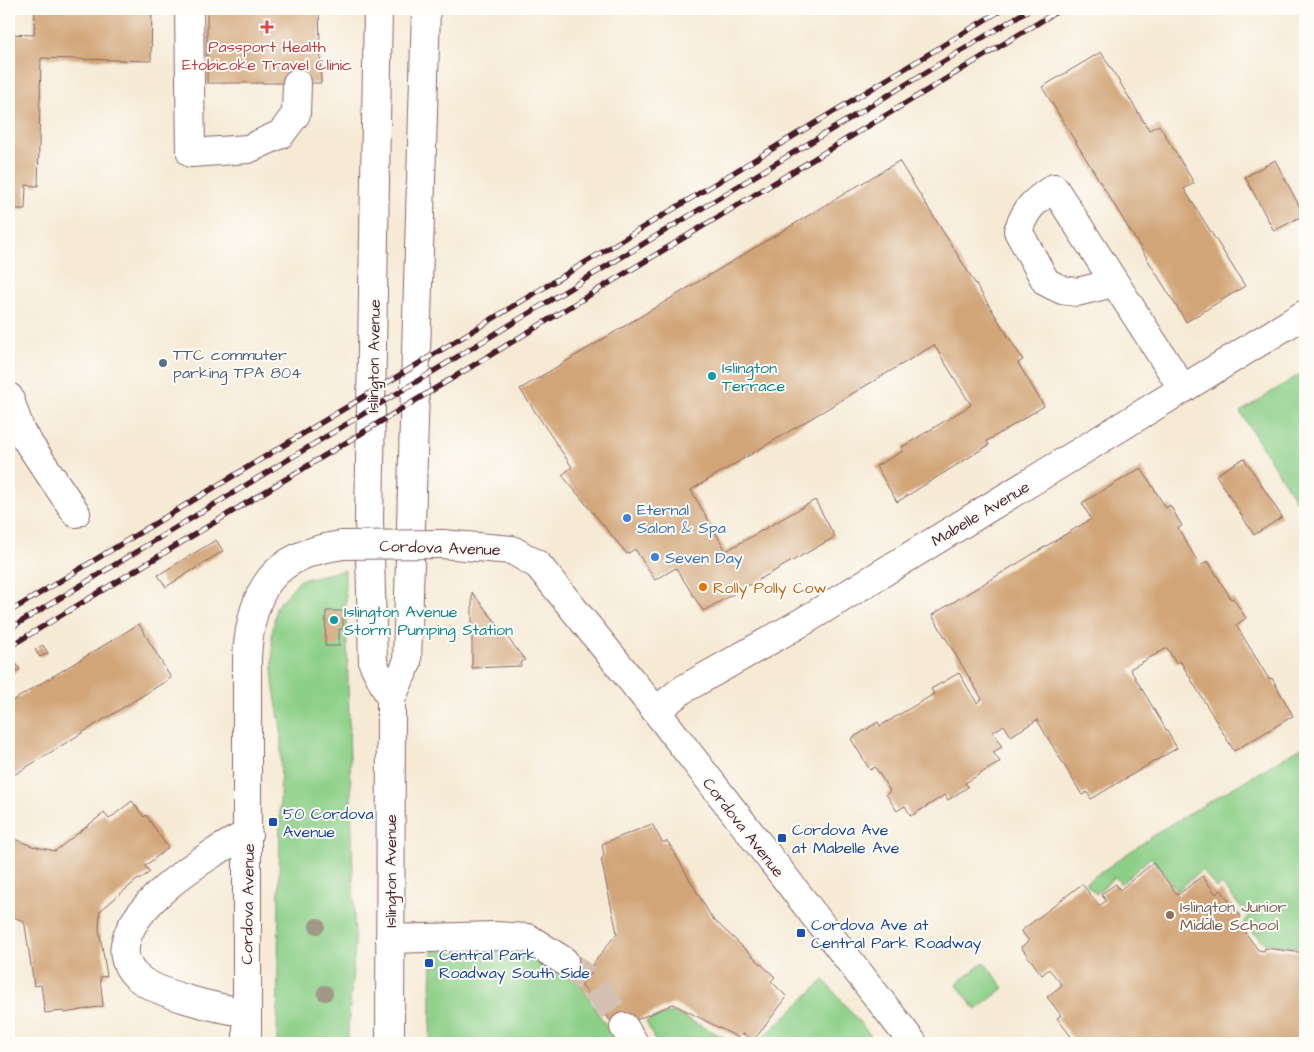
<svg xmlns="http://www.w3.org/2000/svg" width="1314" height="1052" font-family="'Architects Daughter',sans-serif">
<rect width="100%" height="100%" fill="#fdfcf7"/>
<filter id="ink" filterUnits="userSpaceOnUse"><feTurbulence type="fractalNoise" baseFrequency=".02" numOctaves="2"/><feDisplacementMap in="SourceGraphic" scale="10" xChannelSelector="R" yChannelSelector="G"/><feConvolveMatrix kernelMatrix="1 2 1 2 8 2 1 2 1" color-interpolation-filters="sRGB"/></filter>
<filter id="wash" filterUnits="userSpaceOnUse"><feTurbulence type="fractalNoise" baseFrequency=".0096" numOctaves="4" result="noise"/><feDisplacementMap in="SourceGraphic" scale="20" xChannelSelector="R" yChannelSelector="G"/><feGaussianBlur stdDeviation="1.12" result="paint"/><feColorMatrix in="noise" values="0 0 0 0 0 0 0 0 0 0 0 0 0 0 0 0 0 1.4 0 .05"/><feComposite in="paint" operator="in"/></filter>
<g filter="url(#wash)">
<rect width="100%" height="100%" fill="#f6ead5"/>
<g fill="#8ccf87" stroke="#6b7759">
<polygon points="1305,371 1305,515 1240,412"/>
<polygon points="345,570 355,944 347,1043 277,1043 281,730 273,683 272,635 276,607 300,580"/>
<polygon points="1305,745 1305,949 1265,943 1243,923 1248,917 1222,884 1216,888 1202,870 1177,891 1151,857 1121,884 1115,877 1096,894 1085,883 1163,829"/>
<polygon points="432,950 537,957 578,981 617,1043 430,1043"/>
<polygon points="984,962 1004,988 976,1010 956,984"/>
<polygon points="824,980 877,1043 757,1043"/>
<polygon points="673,1012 735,1043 656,1043 646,1021"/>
</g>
<g id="blocks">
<g fill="#d1a578">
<polygon points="35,9 152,9 151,61 41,58 38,186 26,185 25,209 9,209 9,34 34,35"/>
<polygon points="207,9 319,9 321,83 207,83"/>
<polygon points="1101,52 1149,130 1159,125 1194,183 1184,189 1245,286 1186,322 1042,87"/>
<polygon points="1275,160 1304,215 1274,231 1245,177"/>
<polygon points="899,161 1023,360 1018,363 1044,406 987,441 989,445 897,502 876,466 903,451 902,447 971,405 934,345 691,490 726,551 815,500 835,537 703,611 676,568 655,580 635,549 627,554 562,475 572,467 520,389"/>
<polygon points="1244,458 1282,517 1254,535 1216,475"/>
<polygon points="1141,468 1166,508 1170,505 1182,526 1178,528 1200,566 1208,561 1231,599 1233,598 1246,618 1236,625 1269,679 1272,678 1293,716 1234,751 1180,661 1176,663 1167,648 1130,669 1177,748 1091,799 1087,792 1082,795 1037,720 1011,736 1004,725 993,732 1002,747 993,752 1000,762 965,783 968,787 948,800 945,795 911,816 905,806 897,811 886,794 890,791 875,767 870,770 851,739 878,722 880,726 934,694 931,689 959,673 977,703 982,699 932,615 1091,519 1082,503"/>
<polygon points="216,540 223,551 166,587 158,575"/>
<polygon points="472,592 525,660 520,663 521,666 472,668"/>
<polygon points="326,611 343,611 343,629 339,629 339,646 325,646"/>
<polygon points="139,624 171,678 9,778 9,703"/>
<polygon points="43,645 48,653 40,657 35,650"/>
<polygon points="15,662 20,669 12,674 9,665"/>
<polygon points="132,801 144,817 146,815 168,848 145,866 150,872 139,880 138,879 100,911 99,929 107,976 100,977 103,1006 65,1013 64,1011 45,1013 41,985 34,986 25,925 23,921 9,915 9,837 32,846 55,851 104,813 109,819"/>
<polygon points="652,824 662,842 668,842 712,918 775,977 771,981 787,997 754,1040 743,1034 739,1038 673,1004 631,1022 614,1025 581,985 592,972 590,968 617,933 601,859 604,856 602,844"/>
<polygon points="1153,863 1178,895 1202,876 1216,894 1221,890 1241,917 1237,921 1258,950 1264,951 1265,948 1305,953 1305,1043 1083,1043 1082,1041 1076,1043 1057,1018 1061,1015 1047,997 1062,985 1049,969 1042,975 1021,947 1029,941 1021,931 1082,884 1099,906 1106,901 1101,894 1116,884 1120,890"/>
</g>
</g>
</g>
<g filter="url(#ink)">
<use href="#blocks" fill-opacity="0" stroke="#866666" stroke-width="1"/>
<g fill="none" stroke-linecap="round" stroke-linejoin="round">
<polyline stroke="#d4c1b3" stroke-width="28" stroke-dasharray="28 14" stroke-linecap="butt" points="564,961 594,985 624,1027"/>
<defs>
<g id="minor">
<polyline points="189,9 191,153 248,149 281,134 296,114 297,83"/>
<path d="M1114 283 1077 292 1062 290 1046 282 1018 231C1026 208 1034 201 1054 188L1183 389"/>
<polyline points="9,397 21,432"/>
<polyline points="9,422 21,432 76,513"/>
<polyline points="442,544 512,550 538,565 656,711 913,1043"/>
<polyline points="656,711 682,690 804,621 1305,314"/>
<polyline points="390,939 495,936 528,938 564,961"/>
<path d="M246 1012C219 1009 154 994 135 975 88 926 213 850 248 834"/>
<polyline points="624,1027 634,1043"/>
<path d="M247 1043V657C251 589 273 554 343 545"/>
</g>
<g id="major">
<polyline points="378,9 369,520 373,663 391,699"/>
<polyline points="390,1043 391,699 407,663 426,9"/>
</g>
</defs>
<use href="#minor" stroke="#866666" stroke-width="30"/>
<use href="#major" stroke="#866666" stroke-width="30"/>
<use href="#minor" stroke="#fff" stroke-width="28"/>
<use href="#major" stroke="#fff" stroke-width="28"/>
<defs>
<g id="rail">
<polyline points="9,612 1003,9"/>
<polyline points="9,629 1030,9"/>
<polyline points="9,647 1061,9"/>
</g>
</defs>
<use href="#rail" stroke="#4a1f2b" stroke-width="5.5"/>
<use href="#rail" stroke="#fdfcf7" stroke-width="4" stroke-dasharray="11" stroke-linecap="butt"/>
<defs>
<polyline id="minor-bridge" points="343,545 442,544"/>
</defs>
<use href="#minor-bridge" stroke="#866666" stroke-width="30" stroke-linecap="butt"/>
<use href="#minor-bridge" stroke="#fff" stroke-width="28"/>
</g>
<g fill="#a29887">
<circle cx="317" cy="926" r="8"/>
<circle cx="325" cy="993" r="8"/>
</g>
</g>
<path fill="#e0444e" stroke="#fdfcf7" stroke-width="2" d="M264.5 19.5h5v5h5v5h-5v5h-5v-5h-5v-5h5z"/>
<circle fill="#5c6f8a" stroke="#fdfcf7" stroke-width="2" cx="163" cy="363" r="5"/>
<g fill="#0f9aa8" stroke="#fdfcf7" stroke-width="2">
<circle cx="712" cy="376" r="5"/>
<circle cx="334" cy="620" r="5"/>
</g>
<g fill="#3f7fe0" stroke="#fdfcf7" stroke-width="2">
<circle cx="627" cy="518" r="5"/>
<circle cx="655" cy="557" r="5"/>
</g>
<circle fill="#e8710a" stroke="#fdfcf7" stroke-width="2" cx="703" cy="587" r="5"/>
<g fill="#1a4fb4" stroke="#fdfcf7" stroke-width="2">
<rect x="268" y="817" width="10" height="10" rx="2.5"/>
<rect x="777" y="833" width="10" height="10" rx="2.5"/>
<rect x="796" y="928" width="10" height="10" rx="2.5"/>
<rect x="424" y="958" width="10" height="10" rx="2.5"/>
</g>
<circle fill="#8d6e63" stroke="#fdfcf7" stroke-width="2" cx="1170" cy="915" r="5"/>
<g text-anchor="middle" stroke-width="4" stroke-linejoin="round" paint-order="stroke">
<g font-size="16" fill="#be3a42" stroke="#fdfcf7">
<text x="267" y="52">Passport Health<tspan x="267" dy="18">Etobicoke Travel Clinic</tspan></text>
</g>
<g font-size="16" fill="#4e5e75" stroke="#fdfcf7" text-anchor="start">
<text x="173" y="360">TTC commuter<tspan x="173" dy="18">parking TPA 804</tspan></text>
</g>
<g font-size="16" fill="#4a1f2b" stroke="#fdfcf7">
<text transform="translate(373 356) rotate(-89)" y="6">Islington Avenue</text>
<text transform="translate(980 513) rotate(-31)" y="6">Mabelle Avenue</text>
<text transform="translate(440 547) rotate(2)" y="6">Cordova Avenue</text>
<text transform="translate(744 827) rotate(52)" y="6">Cordova Avenue</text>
<text transform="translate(390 871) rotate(-90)" y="6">Islington Avenue</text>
<text transform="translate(247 904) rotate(-89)" y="6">Cordova Avenue</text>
</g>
<g font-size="16" fill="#0d838f" stroke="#fdfcf7" text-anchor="start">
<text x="722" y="373">Islington<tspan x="722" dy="18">Terrace</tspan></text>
<text x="344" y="617">Islington Avenue<tspan x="344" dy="18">Storm Pumping Station</tspan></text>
</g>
<g font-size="16" fill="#366cbe" stroke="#fdfcf7" text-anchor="start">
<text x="637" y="515">Eternal<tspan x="637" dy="18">Salon &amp; Spa</tspan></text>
<text x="665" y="563">Seven Day</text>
</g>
<g font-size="16" fill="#c56008" stroke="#fdfcf7" text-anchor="start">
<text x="713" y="593">Rolly Polly Cow</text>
</g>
<g font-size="16" fill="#164399" stroke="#fdfcf7" text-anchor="start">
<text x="283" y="819">50 Cordova<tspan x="283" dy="18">Avenue</tspan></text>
<text x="792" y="835">Cordova Ave<tspan x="792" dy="18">at Mabelle Ave</tspan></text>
<text x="811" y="930">Cordova Ave at<tspan x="811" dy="18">Central Park Roadway</tspan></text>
<text x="439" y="960">Central Park<tspan x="439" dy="18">Roadway South Side</tspan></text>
</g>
<g font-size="16" fill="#785e54" stroke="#fdfcf7" text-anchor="start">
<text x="1180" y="912">Islington Junior<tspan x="1180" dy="18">Middle School</tspan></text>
</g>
</g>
<rect width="1314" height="1052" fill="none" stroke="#fdfcf7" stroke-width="30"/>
</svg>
